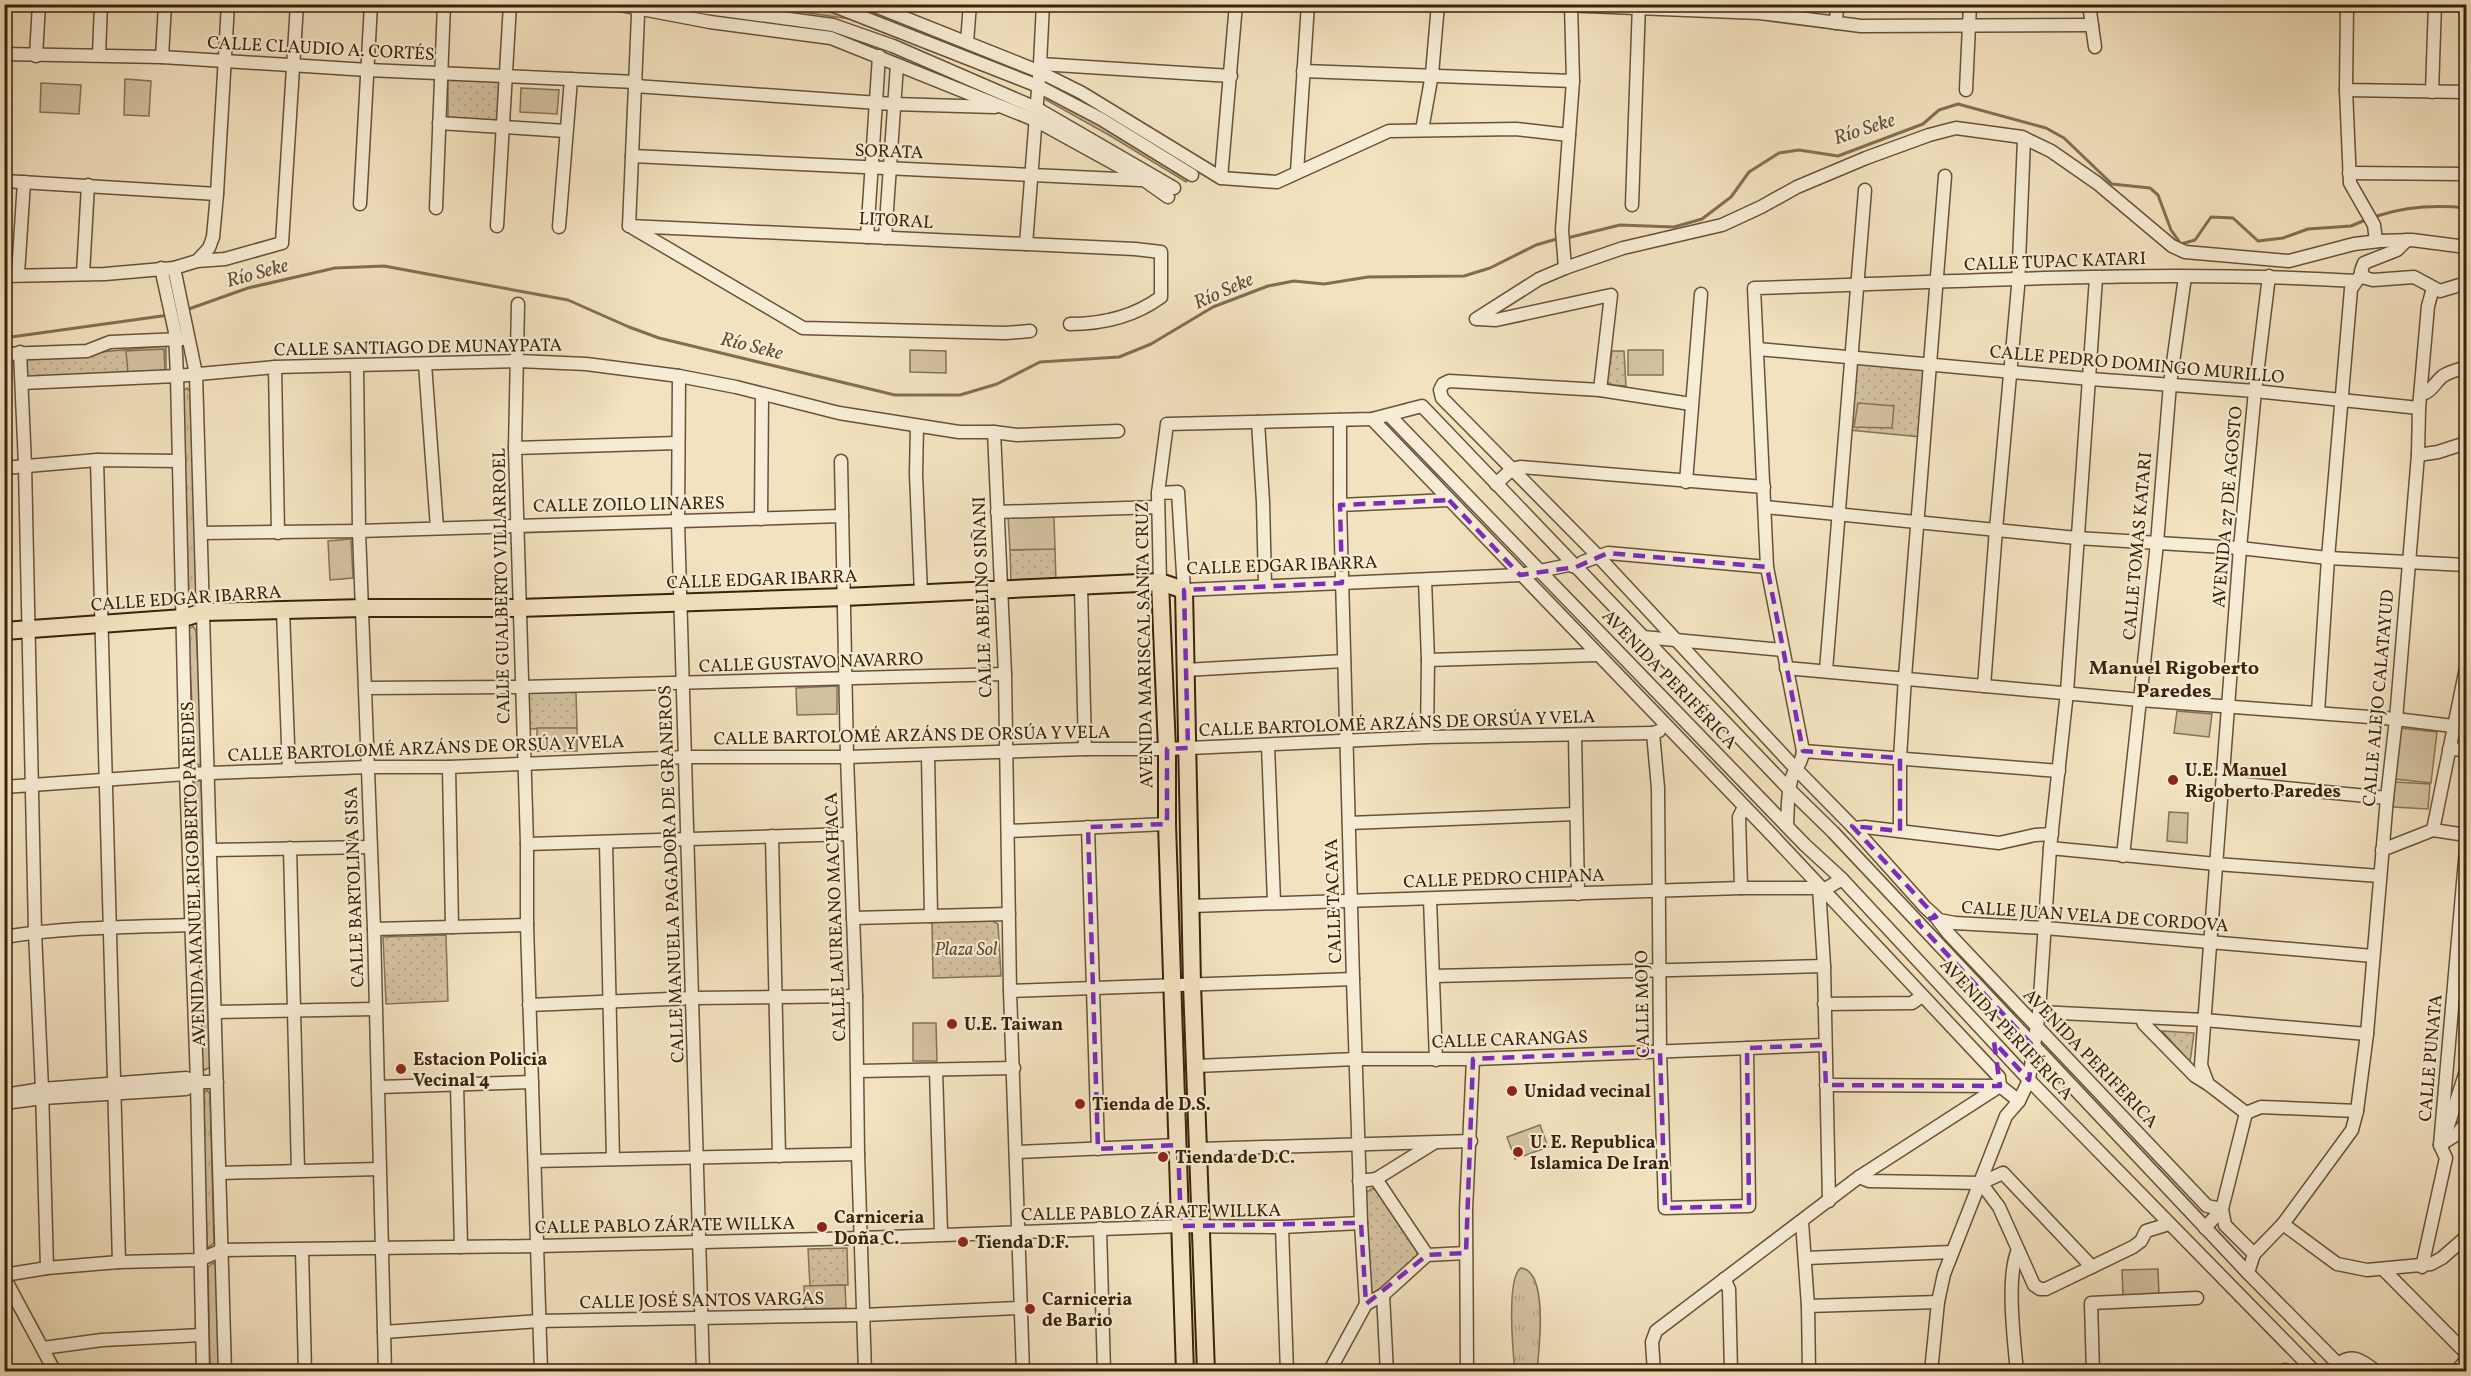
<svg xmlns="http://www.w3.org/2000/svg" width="2471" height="1376" font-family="Vollkorn,serif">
<defs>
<pattern id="grass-tufts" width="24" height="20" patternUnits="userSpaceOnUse" patternTransform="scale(1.5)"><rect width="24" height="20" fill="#d3c1a0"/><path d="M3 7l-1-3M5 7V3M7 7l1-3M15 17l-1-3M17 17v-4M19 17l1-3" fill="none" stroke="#b6a688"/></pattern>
<pattern id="park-dots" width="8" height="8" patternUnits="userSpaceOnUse" patternTransform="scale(1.5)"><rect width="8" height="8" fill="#d3c1a0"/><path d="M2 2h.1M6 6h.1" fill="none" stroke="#b6a688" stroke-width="1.8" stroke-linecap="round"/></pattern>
</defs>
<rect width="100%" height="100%" fill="#f3e2bf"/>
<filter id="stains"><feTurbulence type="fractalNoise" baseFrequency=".00333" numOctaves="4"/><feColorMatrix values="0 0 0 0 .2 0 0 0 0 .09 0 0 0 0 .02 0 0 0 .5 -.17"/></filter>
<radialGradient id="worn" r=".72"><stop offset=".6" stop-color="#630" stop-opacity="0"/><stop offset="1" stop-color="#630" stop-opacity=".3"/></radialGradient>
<g fill="url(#grass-tufts)" stroke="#867255" stroke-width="1.5">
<polygon points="824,4 899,30 897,38 850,19 755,5"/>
<polygon points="1049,92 1189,176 1186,182 1109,135 1046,100"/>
<polygon points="187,388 192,394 198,601 193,605 189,601 182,392"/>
<polygon points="193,626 196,631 203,763 199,765 195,763 188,630"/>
<polygon points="194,781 201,781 210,1067 205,1070 202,1067"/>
<polygon points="207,1090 210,1094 214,1243 207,1248 203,1094"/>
<polygon points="213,1263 217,1267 219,1371 210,1371 208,1267"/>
<path d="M1521 1268C1549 1271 1539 1351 1537 1371H1515C1513 1353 1506 1277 1521 1268Z"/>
</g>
<g fill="url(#park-dots)" stroke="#867255" stroke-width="1.5">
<polygon points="448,80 503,81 502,123 448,122"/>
<polygon points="166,346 166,372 24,379 23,359"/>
<polygon points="1612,351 1624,351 1626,386 1613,385 1607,382"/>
<polygon points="1855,362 1926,368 1921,437 1849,430"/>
<polygon points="1055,549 1056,581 1011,582 1010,550"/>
<polygon points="576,692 577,728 529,729 528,693"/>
<polygon points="932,921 993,921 998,924 1001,976 933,978"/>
<polygon points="446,935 448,1001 386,1004 383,937"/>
<polygon points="2162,1031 2194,1033 2190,1062"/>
<polygon points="1371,1189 1376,1189 1417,1252 1417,1257 1373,1294 1369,1289 1366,1193"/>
<polygon points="847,1248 848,1285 810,1286 808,1249"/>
</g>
<g fill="#d3c1a0" stroke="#867255" stroke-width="1.5">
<polygon points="125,79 151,81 149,116 124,115"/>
<polygon points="41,83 81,85 79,114 40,112"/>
<polygon points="521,88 559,90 557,114 520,112"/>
<polygon points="164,349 165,371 128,373 126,351"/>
<polygon points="910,350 946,351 946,373 910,372"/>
<rect x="1628" y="350" width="35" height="25"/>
<polygon points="1858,403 1894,406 1892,428 1854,427"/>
<polygon points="1008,516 1054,517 1055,549 1010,550"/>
<polygon points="351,539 353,578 330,580 328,541"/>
<polygon points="837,686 837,714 797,715 796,688"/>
<polygon points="2177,711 2212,714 2209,737 2174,733"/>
<rect x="537" y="728" width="40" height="23"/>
<polygon points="2400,728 2437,732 2431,783 2395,779"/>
<polygon points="2395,782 2430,784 2428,809 2393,807"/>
<polygon points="2169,812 2188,813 2187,843 2167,841"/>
<polygon points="913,1023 936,1023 937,1061 913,1061"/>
<polygon points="1540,1125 1548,1147 1515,1159 1507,1137"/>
<polygon points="2158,1269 2159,1295 2123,1296 2122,1270"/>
<polygon points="845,1285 846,1308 805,1309 804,1286"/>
</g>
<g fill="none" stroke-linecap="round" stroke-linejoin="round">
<g stroke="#836e51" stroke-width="3">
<path d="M2377 216C2405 207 2437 205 2466 208"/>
<polyline points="1567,238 1620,225 1674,227 1702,219 1731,197 1749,172 1779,153 1799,150 1838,156 1923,124 1939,110 1958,104 2046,128 2064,138 2112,184 2150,188 2158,195 2171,230 2181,244 2195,240 2211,217 2233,218 2258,241 2283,238 2308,229 2351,226 2363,221"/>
<polyline points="186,310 248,288 335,268 384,266 568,300 629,327 659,338 895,395 960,395 997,384 1040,362 1119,357 1151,344 1213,307 1268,286 1294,281 1324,284 1368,277 1464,276 1490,268 1536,245 1560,238"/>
<polyline points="4,338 169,315"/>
</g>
<defs>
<g id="minor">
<polyline points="615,4 710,22 831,38 1035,120 1144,180 1168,197"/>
<polyline points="679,4 833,25 893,46 1036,108 1174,188"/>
<polyline points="829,4 1038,86 1101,119 1192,175"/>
<polyline points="870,4 1038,71 1082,93 1221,178 1277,182 1389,131 1516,129 1569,135 1562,230 1565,268"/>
<polyline points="1538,4 1760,13 1861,26 2092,25"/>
<polyline points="2089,4 2095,47"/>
<polyline points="2347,4 2346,90 2466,92"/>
<polyline points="1836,23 1837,4"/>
<polyline points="967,42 970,4"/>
<polyline points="4,54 162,57 368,70 636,82"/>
<polyline points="99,55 101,4"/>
<polyline points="36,56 39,4"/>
<polyline points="162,57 165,4"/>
<polyline points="1040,64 1231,76"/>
<polyline points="1303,71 1573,81"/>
<polyline points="635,86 893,104 995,107"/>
<polyline points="1966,90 1970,4"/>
<polyline points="2346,90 2350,183 2374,225 2376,241"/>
<polyline points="2432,92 2435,4"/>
<polyline points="439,123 566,131"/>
<polyline points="1422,130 1432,74 1438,4"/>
<polyline points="1569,135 1573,81 1571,4"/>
<polyline points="632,156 1140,180"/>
<polyline points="1297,172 1308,4"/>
<polyline points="2349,173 2466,174"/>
<polyline points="1221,178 1236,4"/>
<polyline points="4,181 217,194"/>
<polyline points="360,204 371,4"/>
<polyline points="1632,205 1639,4"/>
<polyline points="436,208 444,4"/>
<polyline points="497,226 510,4"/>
<path d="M629 226 1135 249 1161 252V297C1135 316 1102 324 1070 324"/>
<polyline points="629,226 638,15 640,10"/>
<polyline points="559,227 571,79"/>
<polyline points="633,228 803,328 1006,333 1030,331"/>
<polyline points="867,237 879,56"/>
<polyline points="885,238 897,65"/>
<polyline points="2407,240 2397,250 2364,263 2361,271 2365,278 2373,280 2414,277 2440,291 2466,283"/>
<polyline points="1026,244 1040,64 1043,4"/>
<polyline points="197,261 225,259 282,243 297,4"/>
<polyline points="161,268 175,332 177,376 186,774 197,1082 203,1372"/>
<polyline points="174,268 196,374 225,1372"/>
<polyline points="18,274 24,182"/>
<polyline points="83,274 88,185"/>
<polyline points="4,276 105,274 174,268 197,261 209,248 213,237 217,194 228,4"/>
<polyline points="518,304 515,448 527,844 527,925 541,1372"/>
<polyline points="1476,319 1539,279 1565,268 1623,248 1722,225 1761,207 1797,187 1866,158 1929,135 1956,128 2022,137 2051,151 2097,183 2172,246 2185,252 2289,261 2354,244 2380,241 2412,240 2466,247"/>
<polyline points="1478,319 1496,320 1611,295 1600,390"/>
<polyline points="1758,349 2090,379 2255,391 2419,408"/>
<polyline points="20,352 25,465 35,932 42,1089 47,1268"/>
<polyline points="4,354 87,351 110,342 182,339"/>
<polyline points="425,364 437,528"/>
<polyline points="357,366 359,531 374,929 385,1372"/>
<polyline points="275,367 278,533"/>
<polyline points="679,376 678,522 703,1372"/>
<polyline points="22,383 177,376 275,367 518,361 586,364 679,376 736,387 839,413 959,432 994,432 1017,435 1118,431"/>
<path d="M2421 394C2431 393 2435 382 2443 376 2450 371 2459 370 2466 367"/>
<polyline points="1691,404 1600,390 1449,381 1443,384 1440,390 1442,398 1598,556 1796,769 1854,828 1925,907 1939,920 1955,923 2045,928 2373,956"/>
<polyline points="1390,416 1805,845 1842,879 2029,1080 2315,1372"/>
<polyline points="1372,419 1772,835 1999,1077 2000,1086 1826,1085"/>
<polyline points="1258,422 1263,502 1265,585"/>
<polyline points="917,426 916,474 921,594"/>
<polyline points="994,432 1005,674 1010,991 1023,1372"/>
<polyline points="515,448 677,443"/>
<polyline points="2418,455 2438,452 2466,443"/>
<polyline points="97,460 119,1262"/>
<polyline points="841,461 847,757 856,996 858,1154 865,1372"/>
<polyline points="4,468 97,460 179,461"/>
<polyline points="1686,482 1701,294"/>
<polyline points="1496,484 1512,469 1520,467 1764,487"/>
<polyline points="1158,493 1178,492 1184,590 1520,575 1569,565 1576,567 1583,562 1608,553 1767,567"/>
<polyline points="1340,505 1449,500"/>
<polyline points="1765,507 2077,538 2240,548 2328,558 2466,565"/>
<polyline points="997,512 1158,507"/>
<polyline points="761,519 762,395"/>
<polyline points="201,533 359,531 842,516"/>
<polyline points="1425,580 1428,660 1427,737"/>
<polyline points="1160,582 1158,493 1167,424 1372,419 1422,406 1789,789 1833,832 2248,1273 2346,1372"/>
<polyline points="1081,586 1085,749"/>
<polyline points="283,611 289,770"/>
<polyline points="1643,637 1783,650"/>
<polyline points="1428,660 1597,655"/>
<polyline points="1786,668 2140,700 2396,719 2453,726"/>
<polyline points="1186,670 1344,661"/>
<polyline points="1826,670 1865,190"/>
<polyline points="1984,686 1996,529 2018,287 2024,139"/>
<polyline points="366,688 522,687 1005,674"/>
<polyline points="2318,713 2328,558 2351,289 2362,273"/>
<polyline points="1659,731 1653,733 1658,788 1660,1051 1665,1208 1749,1206 1747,1048"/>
<polyline points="1575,735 1578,894"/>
<polyline points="1268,745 1274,902"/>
<polyline points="2449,749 2466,750"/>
<polyline points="1803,751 2059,771"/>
<polyline points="928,755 931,916"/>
<polyline points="449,767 452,927"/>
<polyline points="2223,782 2387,798"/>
<polyline points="4,787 186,774 368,767 449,767 687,757 847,757 1085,749 1167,749 1427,737 1653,733"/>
<polyline points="1349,823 1576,814"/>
<path d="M1787 825C1788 809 1787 792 1792 777 1796 765 1802 765 1803 751L1767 567 1754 288C1954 282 2156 269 2356 281"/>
<polyline points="1088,827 1098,1149"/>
<polyline points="1854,828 1865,827 1999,843 2035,835 2052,834"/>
<polyline points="2433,830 2466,668"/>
<polyline points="1008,831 1167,824"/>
<polyline points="1900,831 1900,758 1905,677 1945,176"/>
<polyline points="772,836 779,1156"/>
<polyline points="606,842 613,1159"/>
<polyline points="527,844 850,834"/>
<polyline points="290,848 298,1171"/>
<polyline points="2050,848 2216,864 2380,876"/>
<polyline points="210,850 369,847"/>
<polyline points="2382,850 2433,830 2466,835"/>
<polyline points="2123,856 2157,543 2170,384 2185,277"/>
<polyline points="1819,887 1824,966 1829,1201"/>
<polyline points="1741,888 1739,817 1744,807"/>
<polyline points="1430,899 1436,1060"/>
<polyline points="1191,906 1741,888 1827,888 1842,879"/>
<polyline points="853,918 1009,914"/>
<polyline points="1938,920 1948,933 2207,1206 2222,1209 2205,1228"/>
<polyline points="374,929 527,925"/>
<path d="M4 937C66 927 128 927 190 925"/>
<polyline points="1434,976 1824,966"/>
<polyline points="1010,991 1353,979"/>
<polyline points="1824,1004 1912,1003 1922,996"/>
<polyline points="529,1005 693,998 856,996"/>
<polyline points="215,1012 375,1009"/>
<polyline points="2039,1012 2204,1020 2367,1034"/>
<polyline points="2141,1017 2144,1024 2195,1076 2208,1084"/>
<polyline points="1196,1066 1356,1059 1473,1059 1824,1045"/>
<polyline points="936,1070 941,1233"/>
<polyline points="858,1071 1014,1068"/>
<polyline points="457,1084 461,1247"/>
<polyline points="379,1087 532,1082"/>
<polyline points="4,1095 42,1089 186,1078 197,1082 217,1082"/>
<polyline points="12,1102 43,1098 186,1089 197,1082"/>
<polyline points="2246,1113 2208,1084 2201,1065 2240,548 2255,391 2269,276"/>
<polyline points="2246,1113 2222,1209 2225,1225 2254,1254 2248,1273"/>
<polyline points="2246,1113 2261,1107 2357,1111"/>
<polyline points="2446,1132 2466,1071"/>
<polyline points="2440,1145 2456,1135 2466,1123"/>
<polyline points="1199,1149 1471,1141"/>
<polyline points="1017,1152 1178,1145"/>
<polyline points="535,1161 858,1154"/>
<polyline points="220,1173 379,1169"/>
<polyline points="1859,1177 1869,1181 1981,1183 2003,1173 2092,1267"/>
<polyline points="1376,1179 1434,1143"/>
<polyline points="1359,1181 1376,1179 1427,1255 1466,1253"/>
<polyline points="1981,1183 1999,1207 2034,1285 2040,1289 2046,1289 2133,1247 2141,1241 2146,1231 2169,1224"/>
<polyline points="1802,1222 1808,1306 1809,1372"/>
<polyline points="2283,1224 2337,1264 2367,1270 2431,1264 2442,1258 2466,1237"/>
<polyline points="1282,1227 1287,1372"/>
<polyline points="1100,1228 1104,1372"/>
<polyline points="302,1250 305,1372"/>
<polyline points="2254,1254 2283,1224 2352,1130 2357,1111 2367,1034 2387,798 2396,719 2418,455 2419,408 2428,306 2433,288"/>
<polyline points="1806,1258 1952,1252"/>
<polyline points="2422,1267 2446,1158 2440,1145 2466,849"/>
<polyline points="2383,1269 2466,1353"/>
<polyline points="4,1275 47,1268 119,1262 199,1260 222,1250 538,1246 862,1238 1181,1226 1282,1227 1361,1223"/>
<polyline points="4,1277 55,1372"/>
<polyline points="1724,1279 1729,1289 1731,1372"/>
<polyline points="1383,1295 1387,1372"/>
<polyline points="1366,1304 1383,1295 1427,1255"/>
<polyline points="1808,1306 1938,1302"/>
<polyline points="384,1332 539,1321 863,1315 1020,1308"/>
<polyline points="43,1348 102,1340 202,1335"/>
<path d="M2339 1364C2352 1352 2364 1362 2377 1372"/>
<polyline points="1329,1372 1366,1304 1361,1223 1353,979 1340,505 1340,420"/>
<polyline points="1467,1372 1466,1210 1473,1059"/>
<polyline points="1654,1372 1652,1342 1656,1331 1859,1177 2000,1086 2019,1101"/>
<polyline points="1931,1372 1938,1302 1944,1274 2006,1116 2019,1101 2029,1080 2039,1012 2050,848 2067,692 2096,278"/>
<path d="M2017 1372C2014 1341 2006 1276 2018 1250"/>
<polyline points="2093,1372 2091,1303 2197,1298"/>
<polyline points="2283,1372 2285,1370"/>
<polyline points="2456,1372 2466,1360"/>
</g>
<g id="major">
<polyline points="1160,582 1167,749 1167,824 1185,1372"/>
<polyline points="4,631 183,618 203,612 364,608 519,608 844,597 1160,582 1184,590 1192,984 1206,1372"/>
</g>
</defs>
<use href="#minor" stroke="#685237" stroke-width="15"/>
<use href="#major" stroke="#39220a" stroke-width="20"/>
<use href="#minor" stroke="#f7ecd5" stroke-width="12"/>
<use href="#major" stroke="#f3e2bf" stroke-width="16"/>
</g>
<path fill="none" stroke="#7b2cbf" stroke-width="4.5" stroke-dasharray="12 8" stroke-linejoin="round" d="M1449 500 1520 575 1576 567 1608 553 1767 567 1803 751 1900 758V831L1852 826 1936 917 1917 922 2033 1046 2029 1080 1994 1042 2000 1086 1826 1085 1824 1045 1747 1048 1749 1206 1665 1208 1660 1051 1473 1059 1466 1253 1427 1255 1366 1304 1361 1223 1181 1226 1178 1145 1098 1149 1088 827 1167 824V749L1188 748 1184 590 1342 583 1340 505Z"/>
<g fill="#8f2418" stroke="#f7ecd5" stroke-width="2">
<circle cx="2173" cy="780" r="6"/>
<circle cx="952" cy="1024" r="6"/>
<circle cx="401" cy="1069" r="6"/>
<circle cx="1512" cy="1091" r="6"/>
<circle cx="1080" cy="1104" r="6"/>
<circle cx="1518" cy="1152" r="6"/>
<circle cx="1163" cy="1157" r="6"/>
<circle cx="822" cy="1227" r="6"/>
<circle cx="963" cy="1242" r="6"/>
<circle cx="1030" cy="1309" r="6"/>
</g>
<g text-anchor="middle" stroke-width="4.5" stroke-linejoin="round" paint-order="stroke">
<g font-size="18" fill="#39220a" stroke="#f7ecd5">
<text transform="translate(321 48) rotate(3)" y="6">CALLE CLAUDIO A. CORTÉS</text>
<text transform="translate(889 151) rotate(2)" y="6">SORATA</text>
<text transform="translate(896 220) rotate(3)" y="6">LITORAL</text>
<text transform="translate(2055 261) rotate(-2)" y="6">CALLE TUPAC KATARI</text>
<text transform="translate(418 347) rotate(-1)" y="6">CALLE SANTIAGO DE MUNAYPATA</text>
<text transform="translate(2137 364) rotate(5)" y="6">CALLE PEDRO DOMINGO MURILLO</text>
<text transform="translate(629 504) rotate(-1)" y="6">CALLE ZOILO LINARES</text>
<text transform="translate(2227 507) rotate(-85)" y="6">AVENIDA 27 DE AGOSTO</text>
<text transform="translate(2137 546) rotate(-85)" y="6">CALLE TOMAS KATARI</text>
<text transform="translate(1282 565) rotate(-2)" y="6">CALLE EDGAR IBARRA</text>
<text transform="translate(762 579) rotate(-2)" y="6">CALLE EDGAR IBARRA</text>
<text transform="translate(501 586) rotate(-91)" y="6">CALLE GUALBERTO VILLARROEL</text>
<text transform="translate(982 597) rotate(-92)" y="6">CALLE ABELINO SIÑANI</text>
<text transform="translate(186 598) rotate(-4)" y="6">CALLE EDGAR IBARRA</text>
<text transform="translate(1144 645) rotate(-91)" y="6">AVENIDA MARISCAL SANTA CRUZ</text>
<text transform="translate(811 662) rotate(-2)" y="6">CALLE GUSTAVO NAVARRO</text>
<text transform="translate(1670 679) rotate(46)" y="6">AVENIDA PERIFÉRICA</text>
<text transform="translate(2378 698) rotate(-85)" y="6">CALLE ALEJO CALATAYUD</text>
<text transform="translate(1397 723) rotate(-2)" y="6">CALLE BARTOLOMÉ ARZÁNS DE ORSÚA Y VELA</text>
<text transform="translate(912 735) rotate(-1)" y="6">CALLE BARTOLOMÉ ARZÁNS DE ORSÚA Y VELA</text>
<text transform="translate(426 748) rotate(-2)" y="6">CALLE BARTOLOMÉ ARZÁNS DE ORSÚA Y VELA</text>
<text transform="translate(193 874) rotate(-92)" y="6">AVENIDA MANUEL RIGOBERTO PAREDES</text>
<text transform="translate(671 874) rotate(-92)" y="6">CALLE MANUELA PAGADORA DE GRANEROS</text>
<text transform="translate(1504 878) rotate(-2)" y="6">CALLE PEDRO CHIPANA</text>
<text transform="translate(354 887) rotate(-92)" y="6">CALLE BARTOLINA SISA</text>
<text transform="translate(1333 901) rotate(-92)" y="6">CALLE TACAYA</text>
<text transform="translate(2095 916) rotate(4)" y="6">CALLE JUAN VELA DE CORDOVA</text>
<text transform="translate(835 917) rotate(-92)" y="6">CALLE LAUREANO MACHACA</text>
<text transform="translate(1642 1004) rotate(-91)" y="6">CALLE MOJO</text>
<text transform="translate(2007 1029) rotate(47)" y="6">AVENIDA PERIFÉRICA</text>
<text transform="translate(1510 1039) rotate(-2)" y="6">CALLE CARANGAS</text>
<text transform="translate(2091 1058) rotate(46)" y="6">AVENIDA PERIFERICA</text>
<text transform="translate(2430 1058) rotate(-85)" y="6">CALLE PUNATA</text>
<text transform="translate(1151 1212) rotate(-1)" y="6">CALLE PABLO ZÁRATE WILLKA</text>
<text transform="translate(665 1225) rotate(-1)" y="6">CALLE PABLO ZÁRATE WILLKA</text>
<text transform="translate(702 1300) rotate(-1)" y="6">CALLE JOSÉ SANTOS VARGAS</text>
</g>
<g font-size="18" font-weight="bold" fill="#39220a" stroke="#f7ecd5" text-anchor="start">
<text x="2185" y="776">U.E. Manuel<tspan x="2185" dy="21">Rigoberto Paredes</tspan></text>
<text x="964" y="1030">U.E. Taiwan</text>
<text x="413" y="1065">Estacion Policia<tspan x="413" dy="21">Vecinal 4</tspan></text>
<text x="1524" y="1097">Unidad vecinal</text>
<text x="1092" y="1110">Tienda de D.S.</text>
<text x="1530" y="1148">U. E. Republica<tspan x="1530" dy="21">Islamica De Iran</tspan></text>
<text x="1175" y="1163">Tienda de D.C.</text>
<text x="834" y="1223">Carniceria<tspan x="834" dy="21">Doña C.</tspan></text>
<text x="975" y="1248">Tienda D.F.</text>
<text x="1042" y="1305">Carniceria<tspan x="1042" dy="21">de Bario</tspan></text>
</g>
<g font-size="18" font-style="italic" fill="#604a30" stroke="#f7ecd5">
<text x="966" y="955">Plaza Sol</text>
</g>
<g font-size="20" font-style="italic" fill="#644e34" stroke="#f7ecd5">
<text transform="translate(1864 128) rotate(-18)" y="7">Río Seke</text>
<text transform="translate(257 272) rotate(-15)" y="7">Río Seke</text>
<text transform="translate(1223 290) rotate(-24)" y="7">Río Seke</text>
<text transform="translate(752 345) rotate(14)" y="7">Río Seke</text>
</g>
<g font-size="20" font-weight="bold" fill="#39220a" stroke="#f7ecd5">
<text x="2174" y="674">Manuel Rigoberto<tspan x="2174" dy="23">Paredes</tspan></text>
</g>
</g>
<rect width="2471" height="1376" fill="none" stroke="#f3e2bf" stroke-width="24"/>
<rect x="6" y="6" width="2459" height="1364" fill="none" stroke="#39220a" stroke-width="3"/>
<rect x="12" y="12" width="2447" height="1352" fill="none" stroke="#39220a" stroke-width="1.5"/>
<rect width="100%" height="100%" filter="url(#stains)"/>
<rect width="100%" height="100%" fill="url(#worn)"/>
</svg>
